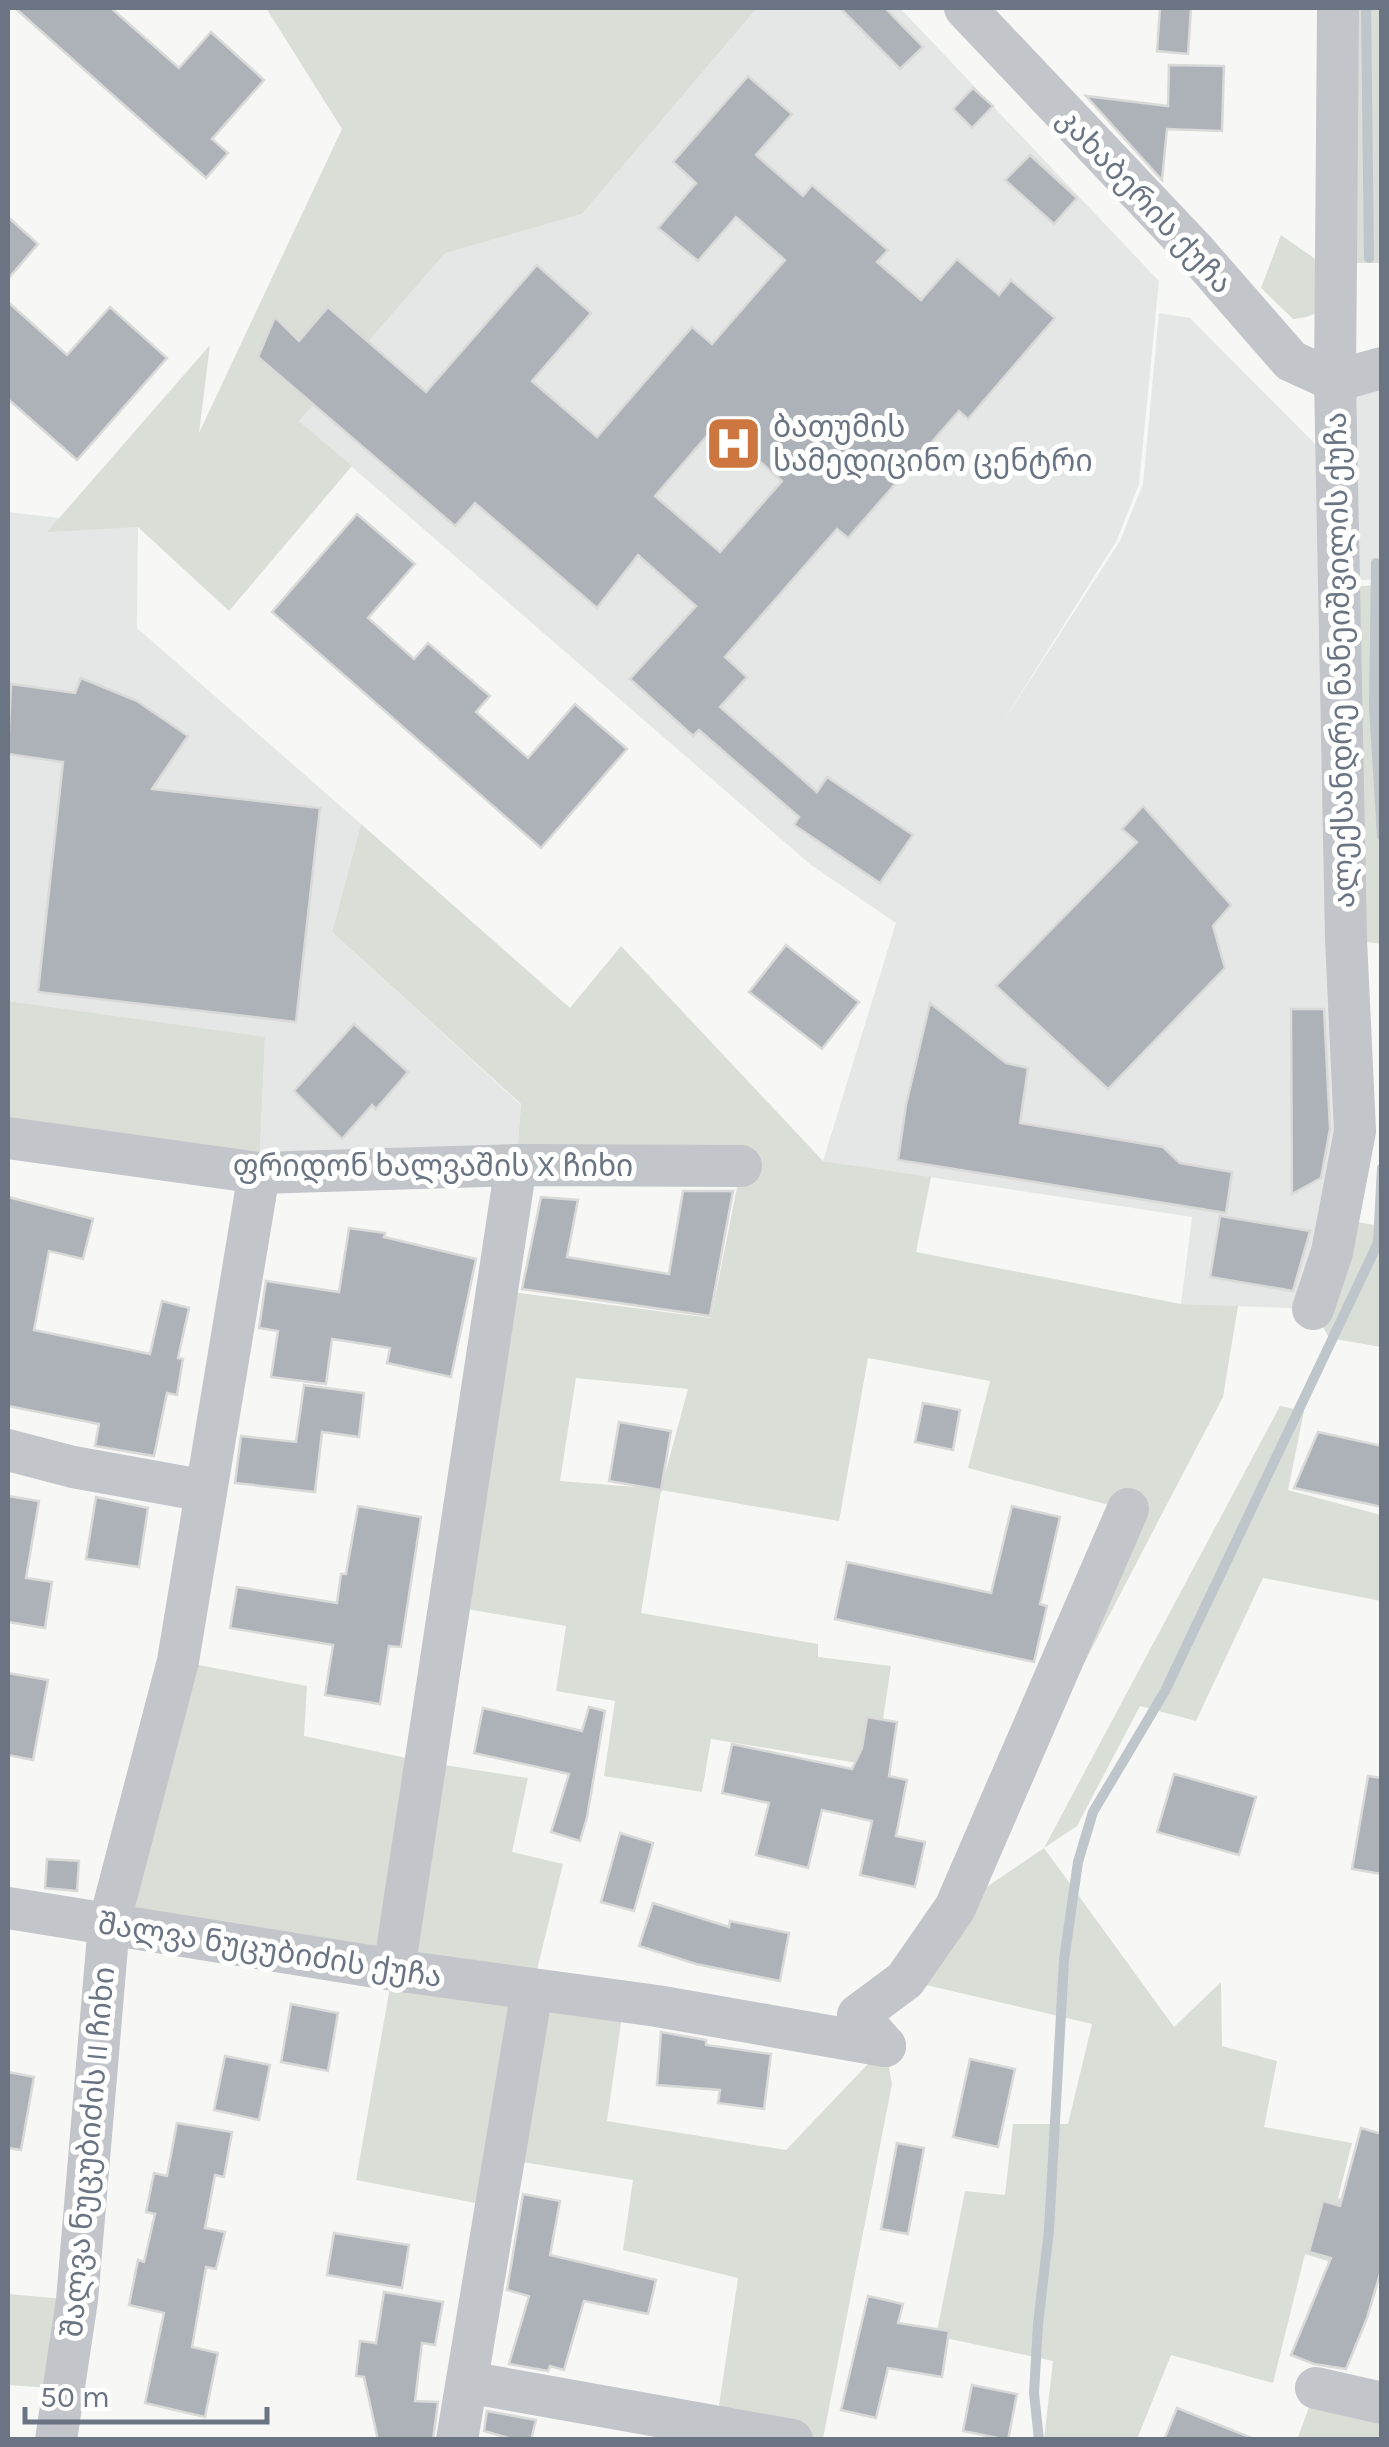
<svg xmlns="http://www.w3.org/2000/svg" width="1389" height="2447" font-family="Karla,'Noto Sans Georgian',sans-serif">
<rect width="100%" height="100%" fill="#f7f8f6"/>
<g fill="#e5e7e6">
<polygon points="757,8 900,8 1159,281 1139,484 1117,540 1001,725 1120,541 1143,484 1159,313 1190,318 1326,455 1355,1131 1313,1309 1181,1304 1192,1217 823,1161 896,923 811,865 299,421 445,252 582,214"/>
<polygon points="1381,374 1381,579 1344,581 1339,386"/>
<polygon points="8,512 138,527 137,628 361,824 332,932 521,1105 516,1165 259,1173 265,1038 8,1001"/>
</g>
<g fill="#d9ded7" fill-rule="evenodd">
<polygon points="266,8 757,8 582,214 445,253 299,421 352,466 229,611 138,527 47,532 210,345 199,433 342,129"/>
<polygon points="1349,8 1381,8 1381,263 1354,263"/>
<path d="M1281 235 1331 270C1325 301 1329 316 1293 319L1261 288Z"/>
<polygon points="1381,585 1381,944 1346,939 1340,587"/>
<path d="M361 824 570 1008 621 946 823 1161 931 1177 916 1252 1181 1304 1238 1306 1223 1397 957 1907 1044 1848 1280 1406 1304 1411 1288 1490 1381 1515V1601L1263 1578 1196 1721 1140 1706 1077 1826 1044 1848 1174 2027 1221 1982 1222 2046 1277 2061 1264 2127 1352 2143 1338 2198 1381 2209V2278L1305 2254 1273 2383 1171 2355 1137 2439H1044L1053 2361 936 2336 965 2191 1005 2195 1013 2124H1068L1092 2024 905 1980 1128 1510 968 1468 990 1381 868 1358 839 1521 661 1490 641 1613 818 1644V1657L891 1666 876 1766 711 1739 702 1792 604 1776 615 1701 556 1691 566 1626 449 1606 497 1290 711 1318 741 1167 516 1165 521 1104 332 932ZM576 1378 688 1389 661 1489 560 1481Z"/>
<polygon points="8,1001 265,1037 259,1173 8,1138"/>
<polygon points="1339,1219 1381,1226 1381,1347 1329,1338 1313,1309"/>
<polygon points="178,1661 307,1686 304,1736 425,1762 528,1778 512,1852 563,1864 532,1990 624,2002 607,2121 786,2150 885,2046 892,2084 823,2439 792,2439 716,2426 738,2278 623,2250 633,2180 504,2159 496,2207 356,2180 393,1970 109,1924"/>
<polygon points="8,2294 77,2300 64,2389 8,2385"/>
<polygon points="1316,2388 1381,2403 1381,2439 1297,2440"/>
</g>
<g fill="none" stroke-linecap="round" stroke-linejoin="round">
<g stroke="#bec5cb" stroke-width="10">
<polyline points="1366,8 1369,258"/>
<polyline points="1376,563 1374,707 1382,836"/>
<polyline points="1039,2440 1034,2393 1038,2324 1049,2230 1064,1960 1078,1862 1093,1812 1165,1691 1378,1243 1382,1168"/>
</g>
</g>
<g fill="#adb1b8" stroke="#d9d9d8" stroke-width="2.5" fill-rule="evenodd">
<polygon points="15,8 111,8 179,68 211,32 264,80 212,139 228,153 206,178"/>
<polygon points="840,8 885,8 923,47 900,69"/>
<polygon points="1160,8 1191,8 1188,54 1157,51"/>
<polygon points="1169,65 1224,66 1222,131 1167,129 1162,180 1086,96 1168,106"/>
<path d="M748 76 792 114 756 155 803 196 812 185 888 250 877 262 921 300 957 259 999 295 1011 280 1055 318 968 419 959 411 848 538 837 529 725 657 747 677 720 707 817 792 827 777 913 835 880 883 794 825 799 817 699 730 693 736 630 679 696 606 638 555 597 608 475 503 455 526 258 357 275 317 299 341 328 307 426 392 537 265 591 313 532 381 597 437 692 327 712 344 785 260 736 217 698 261 658 228 696 183 673 162ZM717 424 782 481 720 552 655 496Z"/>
<polygon points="973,88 993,106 972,128 953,109"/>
<polygon points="1030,155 1077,198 1054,224 1005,180"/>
<polygon points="8,217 38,244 8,279"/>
<polygon points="8,302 67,355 110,307 167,358 77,460 8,399"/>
<polygon points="357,514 415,564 368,618 414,659 428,643 490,696 476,712 528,758 575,704 627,749 541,848 272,612"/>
<polygon points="81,678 137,701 188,736 152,789 320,808 296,1022 38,992 63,762 8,754 11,684 75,693"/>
<polygon points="1143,806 1231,905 1213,926 1225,968 1108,1089 996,986 1137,842 1122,829"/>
<polygon points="786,945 859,1002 822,1049 749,992"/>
<polygon points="930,1003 1006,1063 1028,1068 1020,1123 1163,1147 1180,1163 1232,1172 1226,1213 898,1160 906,1105"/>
<polygon points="1291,1009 1324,1009 1330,1129 1321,1178 1292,1194"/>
<polygon points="354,1024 408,1072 376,1109 372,1105 342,1139 294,1091"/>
<polygon points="683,1191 733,1191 710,1316 522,1289 541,1197 578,1200 567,1257 669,1274"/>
<polygon points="8,1197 93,1219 83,1259 49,1251 34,1330 150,1354 162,1301 189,1308 178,1358 183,1359 177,1395 167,1393 154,1456 95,1446 99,1424 8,1406"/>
<polygon points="1220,1216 1310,1231 1293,1291 1210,1277"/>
<polygon points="349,1228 385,1233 384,1237 476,1259 451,1377 387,1363 390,1348 332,1339 326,1384 271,1377 278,1331 259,1328 266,1281 339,1292"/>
<polygon points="304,1385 364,1393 359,1437 322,1432 315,1492 235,1483 241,1436 296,1442"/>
<polygon points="923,1403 960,1410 953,1450 915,1442"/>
<polygon points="619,1422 671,1431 661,1490 609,1481"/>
<polygon points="1318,1432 1382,1446 1382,1507 1294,1488"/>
<polygon points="8,1496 39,1501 26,1578 52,1582 45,1628 8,1622"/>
<polygon points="96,1497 148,1508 139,1567 86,1559"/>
<polygon points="358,1506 421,1517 401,1647 389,1646 380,1704 325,1695 333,1645 230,1628 237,1587 337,1603 341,1574 346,1574"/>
<polygon points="1012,1506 1060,1517 1040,1604 1047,1606 1034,1662 835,1619 847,1562 991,1593"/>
<polygon points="8,1673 48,1680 33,1760 8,1755"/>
<polygon points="589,1707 605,1711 587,1817 580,1841 551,1832 569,1774 474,1753 483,1708 582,1731"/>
<polygon points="867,1717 897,1722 889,1776 907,1780 896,1836 925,1842 915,1887 860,1875 872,1821 822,1810 808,1868 756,1855 769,1803 722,1793 732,1744 852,1769 862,1748"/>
<polygon points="1174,1774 1256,1797 1239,1855 1157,1832"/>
<polygon points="1368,1776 1382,1778 1382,1874 1352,1869"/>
<polygon points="620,1833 653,1843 634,1911 601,1902"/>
<polygon points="47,1859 79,1861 77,1891 45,1888"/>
<polygon points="653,1903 729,1927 730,1921 789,1933 780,1981 696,1964 639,1946"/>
<polygon points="291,2004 338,2013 328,2071 281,2062"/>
<polygon points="661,2032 706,2040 706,2045 771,2054 764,2109 718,2103 720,2090 657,2085"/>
<polygon points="225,2056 270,2065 259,2120 214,2110"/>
<polygon points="970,2059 1015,2069 998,2147 953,2137"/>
<polygon points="8,2072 34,2077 21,2150 8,2148"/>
<polygon points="177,2123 232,2132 224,2177 215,2175 205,2228 225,2232 216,2269 206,2267 192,2347 218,2353 205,2417 145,2403 164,2313 129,2305 138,2260 144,2262 155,2214 146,2212 154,2173 167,2176"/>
<polygon points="1361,2128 1382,2134 1382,2267 1367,2318 1346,2369 1314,2364 1291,2355 1331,2258 1309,2252 1323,2201 1340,2206"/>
<polygon points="897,2143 924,2148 908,2234 881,2229"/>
<polygon points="523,2194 560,2201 550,2255 656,2280 648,2314 584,2301 564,2370 550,2366 548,2371 509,2364 529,2296 507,2290"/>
<polygon points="334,2233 409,2245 402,2288 327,2275"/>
<polygon points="384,2292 443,2302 435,2345 422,2343 415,2401 438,2402 433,2440 378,2440 364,2377 356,2376 360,2341 376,2343"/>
<polygon points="868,2296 903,2304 898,2323 949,2331 942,2377 888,2368 876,2418 841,2410"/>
<polygon points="972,2385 1017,2394 1008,2440 963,2431"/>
<polygon points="1177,2408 1252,2438 1252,2440 1164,2440"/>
<polygon points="487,2411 536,2420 531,2440 516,2440 484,2431"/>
</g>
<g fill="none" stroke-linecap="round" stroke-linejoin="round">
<g stroke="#c2c5c9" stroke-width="42">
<polyline points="965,8 1195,251 1291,361 1335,381 1382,368"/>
<polyline points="8,1138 259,1173 516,1165 741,1166"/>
<polyline points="1313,1309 1332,1252 1355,1131 1346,939 1335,381 1338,8"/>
<polyline points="8,1450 73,1467 206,1491"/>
<polyline points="8,1908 394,1970 657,2006 885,2046"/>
<polyline points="394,1970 516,1165"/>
<polyline points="885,2046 858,2015 905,1980 955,1908 1128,1509"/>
<polyline points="467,2382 792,2440"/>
<polyline points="1316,2388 1382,2403"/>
<polyline points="56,2440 77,2300 109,1924 178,1661 259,1173"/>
<polyline points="457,2440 532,1990"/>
</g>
</g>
<defs>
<symbol id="hospital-square" viewBox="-11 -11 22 22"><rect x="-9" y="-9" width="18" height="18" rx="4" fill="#ce763f" stroke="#fff"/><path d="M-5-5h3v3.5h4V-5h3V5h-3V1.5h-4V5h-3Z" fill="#fff"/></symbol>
</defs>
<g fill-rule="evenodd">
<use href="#hospital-square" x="702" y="412" width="63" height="63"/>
</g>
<g text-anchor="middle" stroke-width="10" stroke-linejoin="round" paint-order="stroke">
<g font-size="30" fill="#6a7483" stroke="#fff">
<text transform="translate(1145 201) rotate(47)" y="10">კახაბერის ქუჩა</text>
<text transform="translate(1340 660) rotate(-91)" y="10">ალექსანდრე ნანეიშვილის ქუჩა</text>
<text x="433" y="1176">ფრიდონ ხალვაშის X ჩიხი</text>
<text transform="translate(270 1950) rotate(9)" y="10">შალვა ნუცუბიძის ქუჩა</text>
<text transform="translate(88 2152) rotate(-85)" y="10">შალვა ნუცუბიძის II ჩიხი</text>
</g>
<g font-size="30" fill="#6a7483" stroke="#fff" text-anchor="start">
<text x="773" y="437">ბათუმის<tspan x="773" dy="34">სამედიცინო ცენტრი</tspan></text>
</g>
</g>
<rect width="1389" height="2447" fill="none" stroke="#6a7483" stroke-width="20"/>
<path d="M25 2407v15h242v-15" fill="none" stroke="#6a7483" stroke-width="5"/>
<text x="40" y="2407" font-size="30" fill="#6a7483" stroke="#ffffff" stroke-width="8" paint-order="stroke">50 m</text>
</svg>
